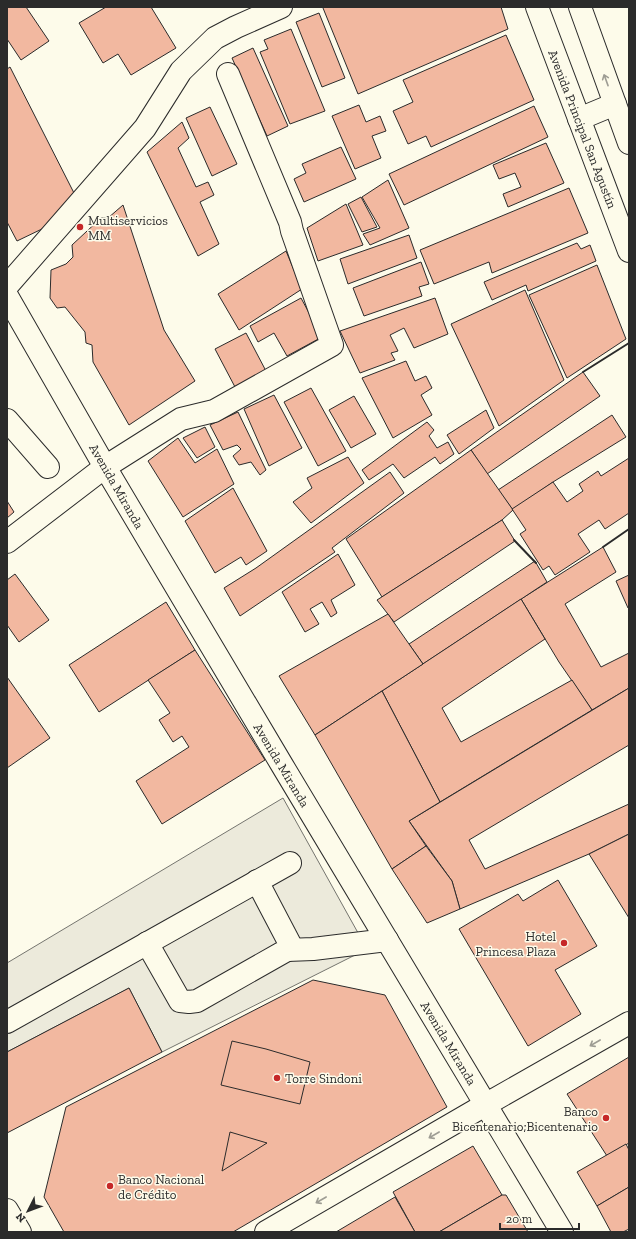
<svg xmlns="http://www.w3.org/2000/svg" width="636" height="1239" font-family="'Zilla Slab',serif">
<rect width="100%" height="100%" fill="#fdfbea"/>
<polygon fill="#eceadb" stroke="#74746e" points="283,798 367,949 162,1052 129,988 7,1052 7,963"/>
<g fill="#f2b8a0" stroke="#2b2b2b">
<polygon points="7,7 26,7 49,41 21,60 7,39"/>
<polygon points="106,7 151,7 176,48 131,75 118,54 103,63 79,23"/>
<polygon points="324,7 501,7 508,29 358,94 323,8"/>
<polygon points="319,13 345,78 322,87 296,22"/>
<polygon points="291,29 325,111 290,124 260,52 268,49 264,40"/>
<polygon points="506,35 534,100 431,147 426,136 408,144 393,111 413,102 403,80"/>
<polygon points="253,48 288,126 267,136 232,58"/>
<polygon points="10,67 74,193 44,228 17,241 7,222 7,69"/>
<polygon points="359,105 366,122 380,116 386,131 372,136 381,158 355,169 332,116"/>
<polygon points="534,106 548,137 404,205 389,174"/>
<polygon points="210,107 237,164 212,176 186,118"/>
<polygon points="182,122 189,138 178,148 196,187 208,182 214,195 200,202 219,244 198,256 147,152"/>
<polygon points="546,143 564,183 508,207 503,194 521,187 515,173 499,179 493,165"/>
<polygon points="341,147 356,179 304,202 294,179 306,173 302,164"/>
<polygon points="388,180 409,228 370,245 363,234 380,228 362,197"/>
<polygon points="569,188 588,233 492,273 489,262 434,284 420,250"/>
<polygon points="361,197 377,227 362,232 348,204"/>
<polygon points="346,204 363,245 318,261 307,228"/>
<polygon points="123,205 164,330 195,381 129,425 93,362 92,345 86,343 85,332 65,307 57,308 50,298 51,270 66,264 73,257 72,245 101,218 108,218"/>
<polygon points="409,235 417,258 348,284 340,259"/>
<polygon points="577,243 581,249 590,245 596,261 528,291 526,285 492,300 484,282"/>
<polygon points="286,251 302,289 239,330 218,294"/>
<polygon points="421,262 429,284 419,287 422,296 364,316 353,288"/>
<polygon points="597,265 626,339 567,378 529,295"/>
<polygon points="525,290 564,380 499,426 451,324"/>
<polygon points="301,298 322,337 287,356 274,333 258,342 250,326"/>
<polygon points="435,298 448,334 414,348 404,328 390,335 398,351 391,353 395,360 360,373 340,331"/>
<polygon points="246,333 266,371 235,387 215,349"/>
<polygon points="406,361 415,381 426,376 432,388 421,395 432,415 393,438 362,378"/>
<polygon points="583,372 600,396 487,474 471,450"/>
<polygon points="311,388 346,451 318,466 284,402"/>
<polygon points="274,395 302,448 269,466 244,409"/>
<polygon points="354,396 376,434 351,448 329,410"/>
<polygon points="486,410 494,428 459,454 447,435"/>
<polygon points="238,412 266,470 260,475 251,462 239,465 233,456 241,449 237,445 223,450 210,425"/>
<polygon points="612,415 626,437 553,482 513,510 498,490"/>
<polygon points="427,422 434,430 429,436 437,448 448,442 454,454 440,464 435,457 404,478 393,464 369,480 362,470"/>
<polygon points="205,427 215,447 197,458 183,438"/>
<polygon points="178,438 195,463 217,449 234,484 183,517 148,461"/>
<polygon points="471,450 513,510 502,520 382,597 346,539"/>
<polygon points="348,457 364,483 311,523 293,502 312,488 307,478"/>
<polygon points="629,458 629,513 605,529 599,520 578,534 590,552 555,575 549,566 543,570 520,534 526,530 512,509 553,482 567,502 583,491 579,484 598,471 601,476"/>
<polygon points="390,472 404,493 332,548 335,552 240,616 224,588 256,568"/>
<polygon points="233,488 267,551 246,565 241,557 215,573 185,521"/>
<polygon points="7,501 14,512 7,518"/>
<polygon points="502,520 515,541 394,622 377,600"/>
<polygon points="603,547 616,572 565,604 601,667 629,653 629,688 592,710 559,662 521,599"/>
<polygon points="338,554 355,585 331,600 337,613 331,617 322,602 310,609 319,624 305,632 282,592"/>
<polygon points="535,561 547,582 423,664 409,644"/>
<polygon points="15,574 49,620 19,642 7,625 7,580"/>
<polygon points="629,575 629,608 628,608 616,581"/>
<polygon points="521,599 545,639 442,708 461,742 572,680 592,710 440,802 382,691"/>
<polygon points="166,602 195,650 99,712 69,665"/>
<polygon points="388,614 423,664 315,735 279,676"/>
<polygon points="195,650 265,760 162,824 136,781 189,747 182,736 173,742 159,720 170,713 148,680"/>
<polygon points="7,677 50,738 7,768"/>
<polygon points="629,688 629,745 469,840 485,869 629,804 629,834 589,854 460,909 452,881 409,821"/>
<polygon points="382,691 440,802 409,821 426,846 392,869 315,735"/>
<polygon points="629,834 629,918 589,854"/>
<polygon points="426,846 452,881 460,909 427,923 392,869"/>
<polygon points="558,880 597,946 555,970 581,1014 528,1046 459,929 518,894 523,901"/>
<polygon points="313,980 385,995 447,1107 233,1232 64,1232 44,1197 66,1107"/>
<polygon points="129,988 162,1052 7,1133 7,1052"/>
<polygon points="232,1041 266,1049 310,1062 300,1104 221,1085"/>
<polygon points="629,1057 629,1143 607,1156 567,1094"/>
<polygon points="230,1132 267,1143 222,1171"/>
<polygon points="626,1144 629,1150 629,1187 597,1206 577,1172"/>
<polygon points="473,1146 502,1195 439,1232 415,1232 393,1192"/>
<polygon points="629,1187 629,1229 623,1232 611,1232 597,1206"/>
<polygon points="502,1195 506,1195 528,1232 439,1232"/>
<polygon points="395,1197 415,1232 336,1232"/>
</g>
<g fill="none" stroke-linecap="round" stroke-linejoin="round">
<defs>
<g id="minor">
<polyline points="537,7 629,251"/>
<polyline points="580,7 629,143"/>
<polyline points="579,119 615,104"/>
<polyline points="7,286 145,128 181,71 215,38 236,27 281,7"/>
<polyline points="7,296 105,467 282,765 562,1232"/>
<polyline points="7,420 48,467"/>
<polyline points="7,542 105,467 181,419 214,411 332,345 292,231 290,222 228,74"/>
<polyline points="147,943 180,1001 189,1002 197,1001 287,950 290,944 257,881"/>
<polyline points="287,950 313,949 387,940"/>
<polyline points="7,1022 290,863"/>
<polyline points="266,1232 485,1105 629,1023"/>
</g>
<polyline id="major" points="7,1210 20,1232"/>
</defs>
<use href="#minor" stroke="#2b2b2b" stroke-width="24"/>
<use href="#major" stroke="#2b2b2b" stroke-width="24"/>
<use href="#minor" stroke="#fdfbea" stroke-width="22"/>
<use href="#major" stroke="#fdfbea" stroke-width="22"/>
<g stroke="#2b2b2b" stroke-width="2">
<polyline points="583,372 629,343"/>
<polyline points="514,540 536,563"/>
<polyline points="603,547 629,529"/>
</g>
</g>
<defs><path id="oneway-shaft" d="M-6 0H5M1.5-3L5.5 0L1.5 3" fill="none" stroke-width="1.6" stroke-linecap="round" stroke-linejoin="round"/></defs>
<g stroke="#9e9d94">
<use href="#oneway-shaft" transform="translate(606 80) rotate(-110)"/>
<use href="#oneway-shaft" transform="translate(595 1043) rotate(150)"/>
<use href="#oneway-shaft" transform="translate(434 1135) rotate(150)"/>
<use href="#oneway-shaft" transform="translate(321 1200) rotate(150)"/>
</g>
<g fill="#c62828" stroke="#fdfbea" stroke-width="1.5">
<circle cx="80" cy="227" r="4"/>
<circle cx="564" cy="943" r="4"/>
<circle cx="277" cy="1078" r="4"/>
<circle cx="606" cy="1118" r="4"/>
<circle cx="110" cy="1186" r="4"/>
</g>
<g text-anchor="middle" stroke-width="3" stroke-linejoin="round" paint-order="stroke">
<g font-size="13" fill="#2b2b2b" stroke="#fdfbea">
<text transform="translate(583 129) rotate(69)" y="5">Avenida Principal San Agustín</text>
<text transform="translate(117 486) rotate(60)" y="5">Avenida Miranda</text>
<text transform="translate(282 765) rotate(59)" y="5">Avenida Miranda</text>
<text transform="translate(449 1043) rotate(59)" y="5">Avenida Miranda</text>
</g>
<g font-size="13" fill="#2b2b2b" stroke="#fdfbea" text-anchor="start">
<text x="88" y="225">Multiservicios<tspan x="88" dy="15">MM</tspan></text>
<text x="556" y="941" text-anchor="end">Hotel<tspan x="556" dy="15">Princesa Plaza</tspan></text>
<text x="285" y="1083">Torre Sindoni</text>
<text x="598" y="1116" text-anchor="end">Banco<tspan x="598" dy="15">Bicentenario;Bicentenario</tspan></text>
<text x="118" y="1184">Banco Nacional<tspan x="118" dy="15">de Crédito</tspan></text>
</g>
</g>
<rect width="636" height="1239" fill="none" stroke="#2b2b2b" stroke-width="16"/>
<g transform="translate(28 1211) rotate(228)" stroke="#fdfbea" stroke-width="3" paint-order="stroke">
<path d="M0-3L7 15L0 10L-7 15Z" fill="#2b2b2b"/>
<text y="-6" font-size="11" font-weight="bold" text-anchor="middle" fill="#2b2b2b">N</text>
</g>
<path d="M500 1223v6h79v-6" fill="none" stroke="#2b2b2b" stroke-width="2"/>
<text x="506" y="1223" font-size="12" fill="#2b2b2b" stroke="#fdfbea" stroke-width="3" paint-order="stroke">20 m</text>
</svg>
